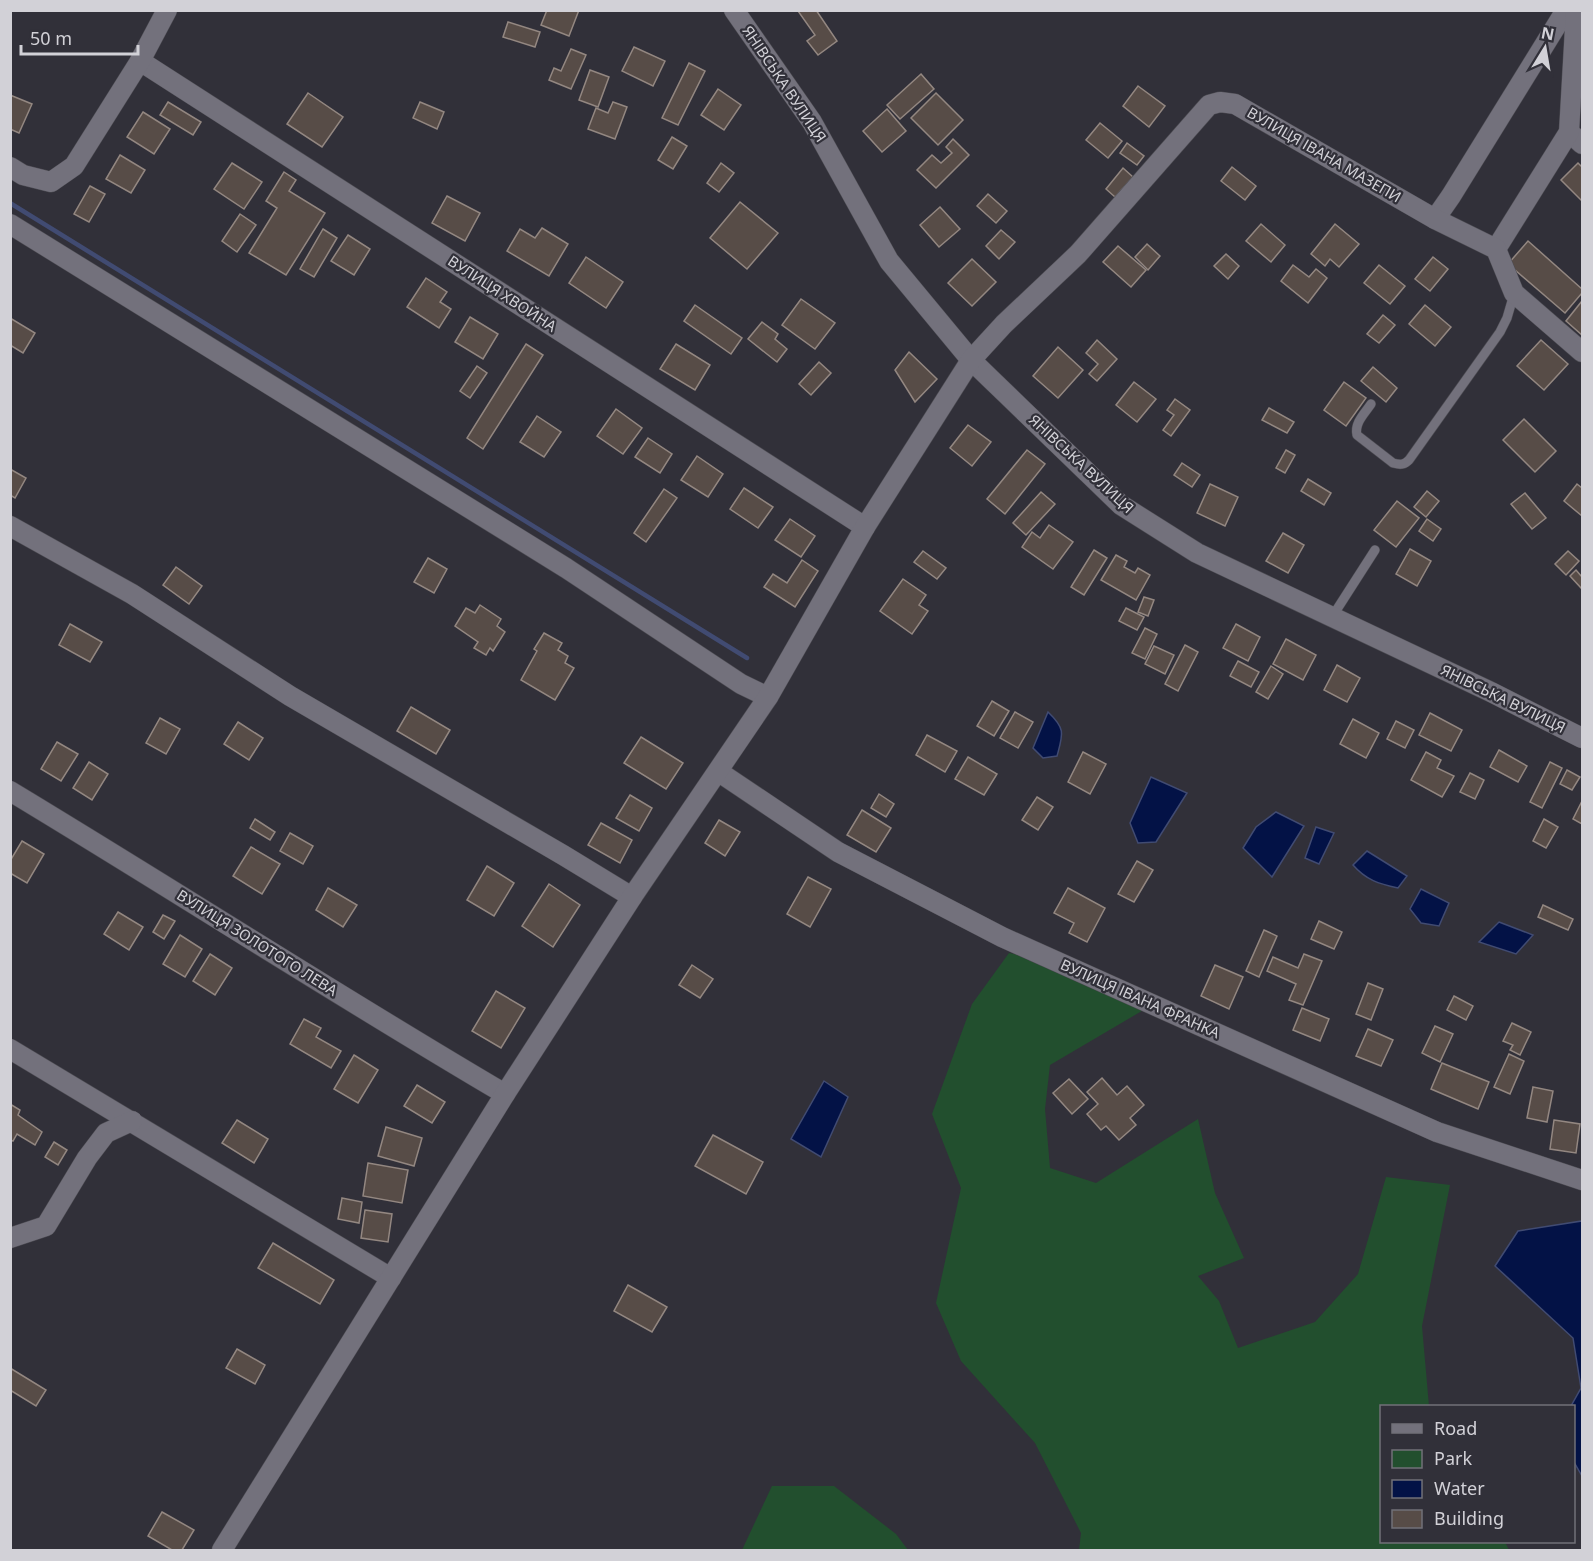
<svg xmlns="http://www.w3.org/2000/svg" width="1593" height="1561" font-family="'Noto Sans',sans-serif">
<rect width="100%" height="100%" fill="#313039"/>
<g fill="#224f2e">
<polygon points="1009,953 1074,965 1152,1005 1050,1065 1045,1109 1050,1168 1096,1183 1198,1119 1215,1193 1244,1258 1198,1276 1219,1301 1238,1348 1315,1322 1358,1274 1386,1177 1450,1185 1422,1326 1429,1406 1382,1406 1382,1542 1505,1542 1509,1550 1079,1550 1081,1533 1035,1443 961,1361 936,1303 961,1188 932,1114 972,1004"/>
<polygon points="772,1486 834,1486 896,1534 908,1550 742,1550"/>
</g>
<g fill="#031246" stroke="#414b72" stroke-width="1.5">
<path d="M1048 712C1066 729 1063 734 1057 756L1043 758 1033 748Z"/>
<polygon points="1151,777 1187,793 1156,842 1138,843 1130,823"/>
<polygon points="1276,812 1304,826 1272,877 1243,848 1256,827"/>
<polygon points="1316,827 1334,833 1319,864 1305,858"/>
<path d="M1367 851 1407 876 1398 888C1379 884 1366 880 1353 865Z"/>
<polygon points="1421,889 1449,903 1439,926 1421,923 1410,909"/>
<polygon points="1499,922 1533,935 1516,954 1479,942"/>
<polygon points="824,1081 848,1097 821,1157 791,1139"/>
<polygon points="1582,1221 1582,1476 1574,1462 1574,1406 1571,1406 1581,1388 1573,1338 1495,1266 1518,1231"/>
</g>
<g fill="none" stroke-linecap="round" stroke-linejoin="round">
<polyline stroke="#414b72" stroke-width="4.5" points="10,203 747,658"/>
</g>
<g fill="#574c47" stroke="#938781" stroke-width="1.5">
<polygon points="547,10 579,10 569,36 541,25"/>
<polygon points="816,10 837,41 818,55 807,41 815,35 798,11"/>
<polygon points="508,22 540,32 535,47 503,37"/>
<polygon points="634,47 665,61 653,86 622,71"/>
<polygon points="571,49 586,55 571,89 549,80 554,68 561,71"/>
<polygon points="689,63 705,71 678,125 662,118"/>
<polygon points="590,70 609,77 598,107 579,100"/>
<polygon points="921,74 934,89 900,119 887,105"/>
<polygon points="1138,86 1165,106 1149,127 1123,106"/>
<polygon points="718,89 741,105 724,130 701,115"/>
<polygon points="308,93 343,117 322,147 287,124"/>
<polygon points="936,93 963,120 938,145 911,118"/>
<polygon points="10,95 32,104 19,133 10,129"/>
<polygon points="168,102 201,122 193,135 160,115"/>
<polygon points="420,102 444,112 437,129 413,118"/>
<polygon points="613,102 627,107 615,139 588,129 596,108 608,113"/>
<polygon points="887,109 906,131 882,152 863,131"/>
<polygon points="143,112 170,129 154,154 127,137"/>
<polygon points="1100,123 1122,141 1108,158 1086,140"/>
<polygon points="672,137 687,146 673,169 658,160"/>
<polygon points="953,139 969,155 936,188 917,170 932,155 941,163 952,153 946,147"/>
<polygon points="1127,143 1144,156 1137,165 1120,153"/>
<polygon points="120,155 145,170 131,193 106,179"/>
<polygon points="232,163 262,182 244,209 214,189"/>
<polygon points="721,163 734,173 719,192 707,183"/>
<polygon points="1578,163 1582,167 1582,201 1561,180"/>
<polygon points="1232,167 1256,186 1245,200 1221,181"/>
<polygon points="1123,168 1133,177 1115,197 1106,189"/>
<polygon points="284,172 296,180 289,191 325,213 286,275 249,253 277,208 266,201"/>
<polygon points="90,186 105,194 89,222 74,214"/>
<polygon points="988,194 1007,211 996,223 977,206"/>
<polygon points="447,196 480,213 465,241 432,223"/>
<polygon points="740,202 778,233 747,269 710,238"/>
<polygon points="940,207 960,229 939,247 920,225"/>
<polygon points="240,214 256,225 237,252 222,241"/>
<polygon points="1261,224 1285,245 1271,262 1246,241"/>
<polygon points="1335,224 1359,244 1339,267 1330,259 1325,266 1311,254"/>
<polygon points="542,228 568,244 549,276 507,251 520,229 535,238"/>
<polygon points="323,229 337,238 314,277 300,269"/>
<polygon points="1001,230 1015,242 999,259 986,246"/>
<polygon points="348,235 370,249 354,275 331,261"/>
<polygon points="1528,241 1582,289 1582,293 1565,313 1508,264"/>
<polygon points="1147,244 1160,256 1148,270 1135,257"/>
<polygon points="1118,246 1146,270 1131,287 1103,262"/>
<polygon points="1226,254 1239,266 1228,279 1214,266"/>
<polygon points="586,257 623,282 606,308 569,283"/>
<polygon points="1433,257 1448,269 1430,291 1415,279"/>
<polygon points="972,259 996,282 972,306 948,283"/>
<polygon points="1293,265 1309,277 1316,269 1327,278 1308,303 1281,281"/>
<polygon points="1379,265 1405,286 1390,304 1364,283"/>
<polygon points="426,278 447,292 440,302 451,309 439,328 407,307"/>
<polygon points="801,299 835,323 815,349 782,325"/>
<polygon points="1582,301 1582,335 1566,321"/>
<polygon points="695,305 742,338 731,354 684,321"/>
<polygon points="1425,305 1451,327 1435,346 1409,324"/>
<polygon points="1383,315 1395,325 1379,343 1367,334"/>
<polygon points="470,317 498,334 483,359 455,342"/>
<polygon points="10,318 35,333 23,353 10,345"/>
<polygon points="762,322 778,334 775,339 787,349 777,362 748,339"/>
<polygon points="1097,340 1117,359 1097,381 1089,374 1098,364 1086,353"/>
<polygon points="1541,340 1568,364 1544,390 1517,366"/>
<polygon points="526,344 543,355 483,449 467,438"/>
<polygon points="676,344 710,365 695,390 660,369"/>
<polygon points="1058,347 1083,370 1058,398 1033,376"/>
<polygon points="909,352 937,379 915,402 895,370"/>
<polygon points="819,362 831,373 811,395 799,384"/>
<polygon points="477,366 487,373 470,398 460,391"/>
<polygon points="1373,367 1397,388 1386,402 1361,381"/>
<polygon points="1134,382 1156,399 1137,422 1116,405"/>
<polygon points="1344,382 1366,398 1346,426 1324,410"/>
<polygon points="1175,399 1190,410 1171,436 1163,430 1174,415 1167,410"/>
<polygon points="1269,408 1294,422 1287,433 1262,420"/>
<polygon points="616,409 642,428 623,454 597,436"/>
<polygon points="537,416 561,432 544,457 520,442"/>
<polygon points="1524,419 1556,451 1535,472 1503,440"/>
<polygon points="968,425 991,442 972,466 950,448"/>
<polygon points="648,438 672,454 660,473 635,457"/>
<polygon points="1027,450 1045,464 1005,514 987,499"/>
<polygon points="1286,450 1295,455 1285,473 1276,468"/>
<polygon points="697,456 723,474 708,497 681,480"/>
<polygon points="1182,463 1200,475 1192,487 1174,475"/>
<polygon points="10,469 26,478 15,498 10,495"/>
<polygon points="1308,479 1331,493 1324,505 1301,491"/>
<polygon points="1210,484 1238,497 1225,526 1197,513"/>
<polygon points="1577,484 1582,488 1582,516 1564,501"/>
<polygon points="744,488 773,507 758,528 730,509"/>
<polygon points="664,489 677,498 646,542 634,533"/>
<polygon points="1427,491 1439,501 1426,517 1414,507"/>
<polygon points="1041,492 1055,504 1026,535 1013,523"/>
<polygon points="1525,493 1546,518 1532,529 1511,504"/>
<polygon points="1397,501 1419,518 1396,547 1374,530"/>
<polygon points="790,519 815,536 801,557 775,540"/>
<polygon points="1427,519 1441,529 1433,541 1419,531"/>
<polygon points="1049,525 1073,542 1053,569 1022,547 1032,532 1040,538"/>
<polygon points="1283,533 1304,545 1288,573 1266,561"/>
<polygon points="1410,549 1431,561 1417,586 1396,574"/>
<polygon points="1094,550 1107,558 1084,595 1071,587"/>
<polygon points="923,551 946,568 937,579 914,562"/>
<polygon points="1568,551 1579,561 1566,575 1555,564"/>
<polygon points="1116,555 1127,561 1124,567 1135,573 1138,568 1150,575 1136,600 1101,580"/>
<polygon points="428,558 447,569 434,593 414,582"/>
<polygon points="802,560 818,571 795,607 764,587 773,574 787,583"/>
<polygon points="176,567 202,586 189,604 163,585"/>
<polygon points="1576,570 1582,577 1582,589 1570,576"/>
<polygon points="903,579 926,595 919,605 928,611 912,634 880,611"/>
<polygon points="1144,597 1154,600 1148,616 1138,612"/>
<polygon points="480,605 501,619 497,626 505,632 493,651 490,648 486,655 474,648 478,642 455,626 466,608 475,613"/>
<polygon points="1126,608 1144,617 1137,630 1119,621"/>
<polygon points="70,624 102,642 90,662 59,645"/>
<polygon points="1236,624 1260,637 1248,661 1223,648"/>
<polygon points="1145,628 1157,634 1145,659 1132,653"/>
<polygon points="544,633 562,643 558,650 568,656 565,663 574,668 555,700 521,680 537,651 534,649"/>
<polygon points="1286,639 1316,655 1303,680 1273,664"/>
<polygon points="1185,645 1198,652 1178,691 1165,684"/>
<polygon points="1154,646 1174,655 1165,674 1145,664"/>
<polygon points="1238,661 1259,672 1251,687 1230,676"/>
<polygon points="1337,665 1360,678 1347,702 1324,690"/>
<polygon points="1271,666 1283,674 1268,699 1256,692"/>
<polygon points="992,701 1009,711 994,736 977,726"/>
<polygon points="411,707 450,730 436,754 397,731"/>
<polygon points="1015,712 1033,722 1018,748 1000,738"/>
<polygon points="1430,713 1462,730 1451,751 1419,735"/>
<polygon points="160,718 180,729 166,754 146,743"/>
<polygon points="1353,719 1379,733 1366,758 1340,744"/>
<polygon points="1396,721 1414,730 1405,748 1387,739"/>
<polygon points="238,722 263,738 249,760 224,744"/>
<polygon points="927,735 957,751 945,772 916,755"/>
<polygon points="641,737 683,763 666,789 624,763"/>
<polygon points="57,742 78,754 61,781 41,769"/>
<polygon points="1499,750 1527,766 1518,782 1490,767"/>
<polygon points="1083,752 1106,764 1090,794 1068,782"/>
<polygon points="1426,752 1441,760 1437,768 1454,776 1442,797 1411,780"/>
<polygon points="968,757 997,774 984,795 955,779"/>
<polygon points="89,762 108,774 92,800 73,788"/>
<polygon points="1550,762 1562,768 1542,808 1530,802"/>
<polygon points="1567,770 1580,777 1572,790 1560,784"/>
<polygon points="1470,773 1484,780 1475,799 1460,792"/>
<polygon points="879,794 894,804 886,817 871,808"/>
<polygon points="630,795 652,808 639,831 616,818"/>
<polygon points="1037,797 1053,807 1038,830 1022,820"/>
<polygon points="1582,801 1582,824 1573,819"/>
<polygon points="862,810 891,828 876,852 847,835"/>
<polygon points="255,819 275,832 270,840 250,828"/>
<polygon points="1544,819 1558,827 1546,848 1533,841"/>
<polygon points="719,820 740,832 725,856 705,843"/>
<polygon points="601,823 632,840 620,863 588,845"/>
<polygon points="290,833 313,846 303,864 280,851"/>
<polygon points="22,841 44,854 27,883 10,873 10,861"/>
<polygon points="251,847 280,864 262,894 233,876"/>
<polygon points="1137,861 1153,870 1134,902 1118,894"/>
<polygon points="487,866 514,883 494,916 467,900"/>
<polygon points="808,877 831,889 810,927 787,914"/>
<polygon points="549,884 580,905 553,947 522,926"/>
<polygon points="328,888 357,905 343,927 316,910"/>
<polygon points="1068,888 1105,908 1087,942 1069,933 1074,923 1054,913"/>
<polygon points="1543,905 1573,919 1568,930 1538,917"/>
<polygon points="118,912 143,927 129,950 104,934"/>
<polygon points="163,915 175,921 164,939 153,932"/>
<polygon points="1319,921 1342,932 1334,949 1311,939"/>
<polygon points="1264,930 1277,936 1259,977 1246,971"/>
<polygon points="180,935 202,949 185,977 163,964"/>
<polygon points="210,954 232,968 215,995 193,981"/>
<polygon points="1304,954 1322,961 1303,1005 1289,1000 1296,984 1267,971 1273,957 1298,968"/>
<polygon points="692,965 713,979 700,998 679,985"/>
<polygon points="1215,965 1243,977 1229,1009 1201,996"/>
<polygon points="1368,983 1383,989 1371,1020 1356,1014"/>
<polygon points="496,991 525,1008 501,1048 472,1031"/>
<polygon points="1454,996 1473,1006 1466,1020 1447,1010"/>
<polygon points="1302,1008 1329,1019 1320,1041 1293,1030"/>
<polygon points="304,1019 321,1028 316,1037 341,1051 331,1068 290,1044"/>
<polygon points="1512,1023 1531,1032 1520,1055 1510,1050 1513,1045 1503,1041"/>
<polygon points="1435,1026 1453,1034 1440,1062 1422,1053"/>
<polygon points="1368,1029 1393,1040 1381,1066 1356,1056"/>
<polygon points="1509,1054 1524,1061 1510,1094 1494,1087"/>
<polygon points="354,1055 378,1070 358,1103 334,1089"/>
<polygon points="1442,1063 1489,1082 1478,1109 1431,1089"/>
<polygon points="1102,1078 1117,1095 1127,1086 1144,1105 1130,1118 1136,1125 1119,1140 1106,1126 1101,1130 1087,1114 1098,1104 1087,1092"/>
<polygon points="1069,1079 1088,1099 1072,1114 1053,1093"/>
<polygon points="417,1085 445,1102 432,1123 404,1106"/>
<polygon points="1533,1087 1553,1091 1547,1122 1527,1118"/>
<polygon points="10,1104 20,1110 18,1115 42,1132 35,1145 17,1134 13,1141 10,1140"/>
<polygon points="237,1120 268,1139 254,1163 222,1143"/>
<polygon points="1554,1120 1580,1124 1576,1153 1550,1149"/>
<polygon points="386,1127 422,1138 414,1166 378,1156"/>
<polygon points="713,1135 763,1162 746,1194 695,1166"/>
<polygon points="54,1142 67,1150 58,1165 45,1157"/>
<polygon points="368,1163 408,1170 402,1203 363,1196"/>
<polygon points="342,1198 362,1202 359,1223 338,1219"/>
<polygon points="365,1210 392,1214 388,1242 361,1238"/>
<polygon points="273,1243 334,1280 320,1304 258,1268"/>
<polygon points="628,1285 667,1307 652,1332 614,1311"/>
<polygon points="237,1349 265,1365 255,1384 226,1368"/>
<polygon points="10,1368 46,1390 36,1406 10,1390"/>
<polygon points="162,1512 194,1530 182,1550 172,1550 148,1536"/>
</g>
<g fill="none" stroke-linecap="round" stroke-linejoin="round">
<defs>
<g id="lane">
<path d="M1371 404C1365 413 1354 423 1357 435L1393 463C1400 465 1404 465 1409 460L1500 332 1507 318 1514 294"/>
<polyline points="1332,617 1375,550"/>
</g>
<g id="street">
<polyline points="734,10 812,122 889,261 971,360 1121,505 1197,553 1491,692 1582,738"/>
<polyline points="140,61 865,527"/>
<polyline points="1569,132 1582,144"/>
<polyline points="10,167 23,175 51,182 74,166 140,61 167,10"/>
<polyline points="1435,219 1451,196 1566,10"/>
<polyline points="10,224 566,568 741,684 768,697"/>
<polyline points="1496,249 1569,132 1576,10"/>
<polyline points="10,526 132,594 290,696 563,855 632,897"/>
<polyline points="719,772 838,852 1002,937 1437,1132 1582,1180"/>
<path d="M10 791C176 891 338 996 505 1094"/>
<polyline points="10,1049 391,1278"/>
<polyline points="10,1238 46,1226 87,1158 106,1133 132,1121"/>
<polyline points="222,1550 505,1094 632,897 768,697 865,527 971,360 1004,324 1078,254 1209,105 1220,102 1235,104 1435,219 1496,249 1514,293 1582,352"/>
</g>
</defs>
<use href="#lane" stroke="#4d4c53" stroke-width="10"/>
<use href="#street" stroke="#4d4c53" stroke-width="21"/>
<use href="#lane" stroke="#73717c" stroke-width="9"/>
<use href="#street" stroke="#73717c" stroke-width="20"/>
</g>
<g text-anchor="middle" stroke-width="4.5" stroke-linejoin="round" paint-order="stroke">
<g font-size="15" fill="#d2d1d7" stroke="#313039">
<text transform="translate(784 84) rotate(56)" y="5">ЯНІВСЬКА ВУЛИЦЯ</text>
<text transform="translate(1324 155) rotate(30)" y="5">ВУЛИЦЯ ІВАНА МАЗЕПИ</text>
<text transform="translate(502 294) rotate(33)" y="5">ВУЛИЦЯ ХВОЙНА</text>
<text transform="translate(1081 464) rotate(43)" y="5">ЯНІВСЬКА ВУЛИЦЯ</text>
<text transform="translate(1503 699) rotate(26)" y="5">ЯНІВСЬКА ВУЛИЦЯ</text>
<text transform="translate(257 943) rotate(32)" y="5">ВУЛИЦЯ ЗОЛОТОГО ЛЕВА</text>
<text transform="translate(1140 999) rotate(24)" y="5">ВУЛИЦЯ ІВАНА ФРАНКА</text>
</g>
</g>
<rect width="1593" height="1561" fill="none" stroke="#d2d1d7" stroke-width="24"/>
<rect x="1380" y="1405" width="195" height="138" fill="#313039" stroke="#717078" stroke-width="1.5"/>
<rect x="1392" y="1424" width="30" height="9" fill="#73717c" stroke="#717078" stroke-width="1.5"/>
<text x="1434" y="1435" font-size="18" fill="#d2d1d7">Road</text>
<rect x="1392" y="1450" width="30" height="18" fill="#224f2e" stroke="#717078" stroke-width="1.5"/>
<text x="1434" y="1465" font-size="18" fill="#d2d1d7">Park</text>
<rect x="1392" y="1480" width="30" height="18" fill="#031246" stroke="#717078" stroke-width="1.5"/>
<text x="1434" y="1495" font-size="18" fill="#d2d1d7">Water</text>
<rect x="1392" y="1510" width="30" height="18" fill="#574c47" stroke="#717078" stroke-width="1.5"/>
<text x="1434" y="1525" font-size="18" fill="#d2d1d7">Building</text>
<g transform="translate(1545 48) rotate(11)" stroke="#313039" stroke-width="4.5" paint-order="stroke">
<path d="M0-4.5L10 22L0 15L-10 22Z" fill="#d2d1d7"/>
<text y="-9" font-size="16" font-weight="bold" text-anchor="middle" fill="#d2d1d7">N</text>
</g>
<path d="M21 45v9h117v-9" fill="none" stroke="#d2d1d7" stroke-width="3"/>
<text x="30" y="45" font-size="18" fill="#d2d1d7" stroke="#313039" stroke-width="4.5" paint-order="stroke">50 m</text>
</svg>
